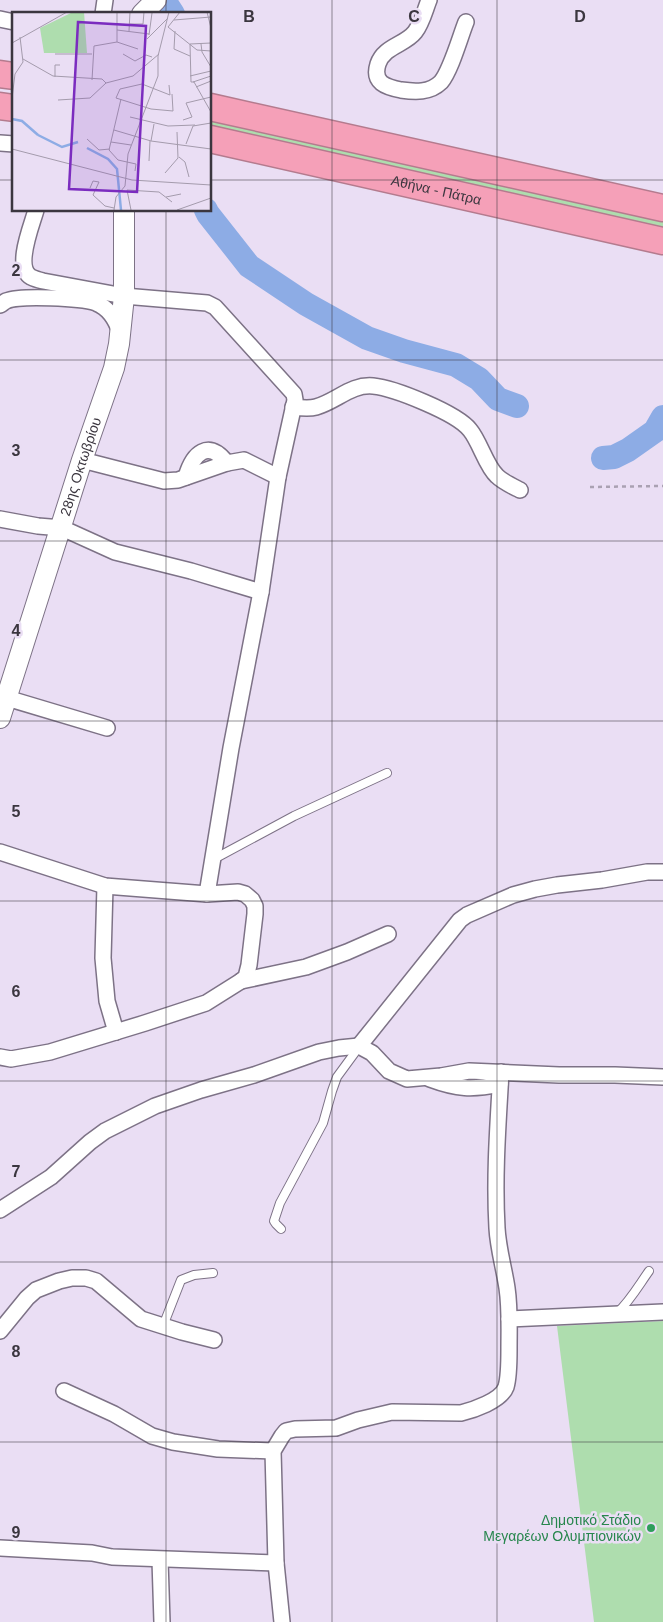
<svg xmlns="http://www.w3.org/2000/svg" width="663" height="1622" font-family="Helvetica,sans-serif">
<rect width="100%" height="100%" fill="#eadef4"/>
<g fill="#aeddae">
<polygon points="210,119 663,221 663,228 210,126"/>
<polygon points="663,1321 663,1622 594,1622 557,1326"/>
</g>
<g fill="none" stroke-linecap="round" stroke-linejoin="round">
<g stroke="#8dace5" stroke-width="24">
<polyline points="164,0 173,14"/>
<polyline points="206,210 208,214 249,266 306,304 367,338 404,351 456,365 479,379 498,399 517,406"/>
<polyline points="603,458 614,457 628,450 655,431 663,417"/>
</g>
<defs>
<g id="lane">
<polyline points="214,859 294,816 387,773"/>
<polyline points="281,1229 276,1224 274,1221 280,1203 323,1123 332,1091 337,1077 359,1047"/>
<path d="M617 1313C630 1301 639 1285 649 1271"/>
<polyline points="163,1326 181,1280 194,1275 213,1273"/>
</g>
<g id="street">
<path d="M429 0C425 10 422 23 415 32 405 45 384 46 378 64 372 83 386 87 401 90 415 92 430 93 441 82 451 70 460 37 466 22"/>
<polyline points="103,14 105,0"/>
<polyline points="0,19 14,22"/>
<polyline points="0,143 14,144"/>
<path d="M36 210C32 225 14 267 31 277 35 279 39 280 43 281L124 296 207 303 215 307 294 394 295 400 278 477 261 592 231 748 207 894"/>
<path d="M0 305C2 304 4 302 6 301 20 295 81 298 96 303 109 308 116 320 120 332"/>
<path d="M293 407C301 408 309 409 316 407 337 401 351 384 373 386 394 388 457 413 470 430 480 442 486 466 497 476 503 482 512 486 520 490"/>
<polyline points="82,460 164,481 178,480 227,463 244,460 278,477"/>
<path d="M186 477C193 453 208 439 227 463"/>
<polyline points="0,519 38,526 62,528 115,552 191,571 261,592"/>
<polyline points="0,696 107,728"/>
<polyline points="0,852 105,886 207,894 238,892 245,894 252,900 255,906 255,914 249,965 246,977 241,981 206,1003 145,1023 50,1052 11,1059 0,1057"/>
<polyline points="105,886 103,958 107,1001 116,1032"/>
<polyline points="241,981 306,967 347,952 388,934"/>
<polyline points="359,1046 460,920 467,915 513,895 535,889 557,885 602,880 647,872 663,872"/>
<path d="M430 1079C457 1089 472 1090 500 1084"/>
<polyline points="0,1210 51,1177 90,1142 105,1131 155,1106 201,1090 254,1075 319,1052 339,1048 359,1046 372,1053 389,1071 407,1079 441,1076 469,1071 559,1075 615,1075 663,1077"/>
<polyline points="509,1319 663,1312"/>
<polyline points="0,1331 27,1298 36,1290 59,1281 72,1278 86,1278 96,1281 141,1319 182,1332 214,1340"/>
<polyline points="64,1391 114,1414 152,1436 173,1442 218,1449 273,1451"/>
<polyline points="0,1548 92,1553 112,1557 276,1563"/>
<polyline points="160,1560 162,1622"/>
<path d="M282 1622 276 1563 273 1451 282 1436 286 1431 295 1429 336 1428 358 1420 392 1412 461 1413C473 1410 501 1401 506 1387 509 1377 509 1360 509 1349 509 1329 510 1308 507 1288 504 1268 498 1248 497 1228 494 1176 498 1124 501 1072"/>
</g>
<g id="secondary">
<polyline points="142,14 156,0"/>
<path id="s1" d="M0 718 82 460 114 368 119 344 124 296V210"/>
</g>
<g id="highway">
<polyline points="0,74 14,76"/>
<polyline points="0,106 14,108"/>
<polyline points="210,107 663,208"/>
<path id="s2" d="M210 139 663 241"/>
</g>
</defs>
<use href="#lane" stroke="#7d7286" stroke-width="10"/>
<use href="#street" stroke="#7d7286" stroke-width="18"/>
<use href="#secondary" stroke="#7d7286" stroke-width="22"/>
<use href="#highway" stroke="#b47b8e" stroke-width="29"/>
<polyline stroke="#aaa1b2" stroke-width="2.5" stroke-dasharray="4 4" stroke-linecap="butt" points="590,487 663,486"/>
<use href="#lane" stroke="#fff" stroke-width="8"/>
<use href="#street" stroke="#fff" stroke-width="15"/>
<use href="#secondary" stroke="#fff" stroke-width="20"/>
<use href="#highway" stroke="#f5a0b8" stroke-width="26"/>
</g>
<path fill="none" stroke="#3b363f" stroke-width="1" stroke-opacity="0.55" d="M166 0V14M332 0V1622M497 0V1622M0 180H14M210 180H663M166 210V1622M0 360H663M0 541H663M0 721H663M0 901H663M0 1081H663M0 1262H663M0 1442H663"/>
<circle fill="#2e9e5b" stroke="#eadef4" stroke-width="2" cx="651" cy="1528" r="5"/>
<g text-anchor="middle" stroke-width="5" stroke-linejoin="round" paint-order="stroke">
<g font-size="14" fill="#3b363f" stroke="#eadef4">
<text dy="5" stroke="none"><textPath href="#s2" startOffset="232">Αθήνα - Πάτρα</textPath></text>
<text dy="5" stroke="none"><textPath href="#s1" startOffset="264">28ης Οκτωβρίου</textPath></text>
</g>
<g font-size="14" fill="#27864d" stroke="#eadef4" text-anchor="end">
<text x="641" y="1525">Δημοτικό Στάδιο<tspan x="641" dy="16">Μεγαρέων Ολυμπιονικών</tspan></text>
</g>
</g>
<g transform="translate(12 12)">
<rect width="199" height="199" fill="#eadef4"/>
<path d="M61 0H72L75 41H32L28 16Z" fill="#aeddae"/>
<path fill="none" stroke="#8dace5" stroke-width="2.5" d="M0 107 10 109 26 123M26 123 50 135 66 130M75 136 96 147 105 157 109 198"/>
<path fill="none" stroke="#a49bac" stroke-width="1" d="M105 0V30M134 0H161M168 0 156 15 185 38 199 39M195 0 199 16M162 8 199 5M118 12H131L132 0M105 18 137 22M117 19 118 0M163 19 162 37 178 44M137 23 140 1M135 27 156 6M0 31 55 0M199 31 178 32 179 70H182L199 100M189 32 190 40 199 55M43 42H80M111 42 123 49 134 43 140 45M11 47 41 64 90 67 94 71 121 64 147 42M178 64 199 59M43 65V53H48M80 68 82 34 105 30 126 37M181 70 199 64M157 73 158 83 130 72 108 77 104 86 139 97 161 99 160 82M184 75 199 69M0 86 3 62 11 50 8 25M109 87 97 138 106 148 124 152 123 159M46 88 78 86 94 71M118 105 156 114 183 113M171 108 180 105 174 91 199 85M102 118 139 129 199 137M75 127 87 138 98 137M139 129 142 112M99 130 119 133M174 132 181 114 199 111M0 137 120 168 199 173M167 145 173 150 177 165M137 149 138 129M153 161 166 146 165 120M78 176 81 169 87 170 81 183 93 194 102 196M115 178 147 180 160 190M115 178 119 198M154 185 169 182M102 198 104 185 113 174 116 142 146 64V44L157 0M165 198 199 186"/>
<path fill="#7b2cbf" fill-opacity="0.15" stroke="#7b2cbf" stroke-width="2.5" d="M66 10 134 14 125 180 57 177Z"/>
<rect width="199" height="199" fill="none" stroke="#3b363f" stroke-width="2.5"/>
</g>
<g font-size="16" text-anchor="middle" font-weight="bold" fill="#3b363f" stroke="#eadef4" stroke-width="5" stroke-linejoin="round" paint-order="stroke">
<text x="249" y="22">B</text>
<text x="414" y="22">C</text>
<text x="580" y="22">D</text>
<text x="16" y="276">2</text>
<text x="16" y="456">3</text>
<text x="16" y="636">4</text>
<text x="16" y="817">5</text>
<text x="16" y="997">6</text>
<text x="16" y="1177">7</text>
<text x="16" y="1357">8</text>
<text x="16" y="1538">9</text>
</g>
</svg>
